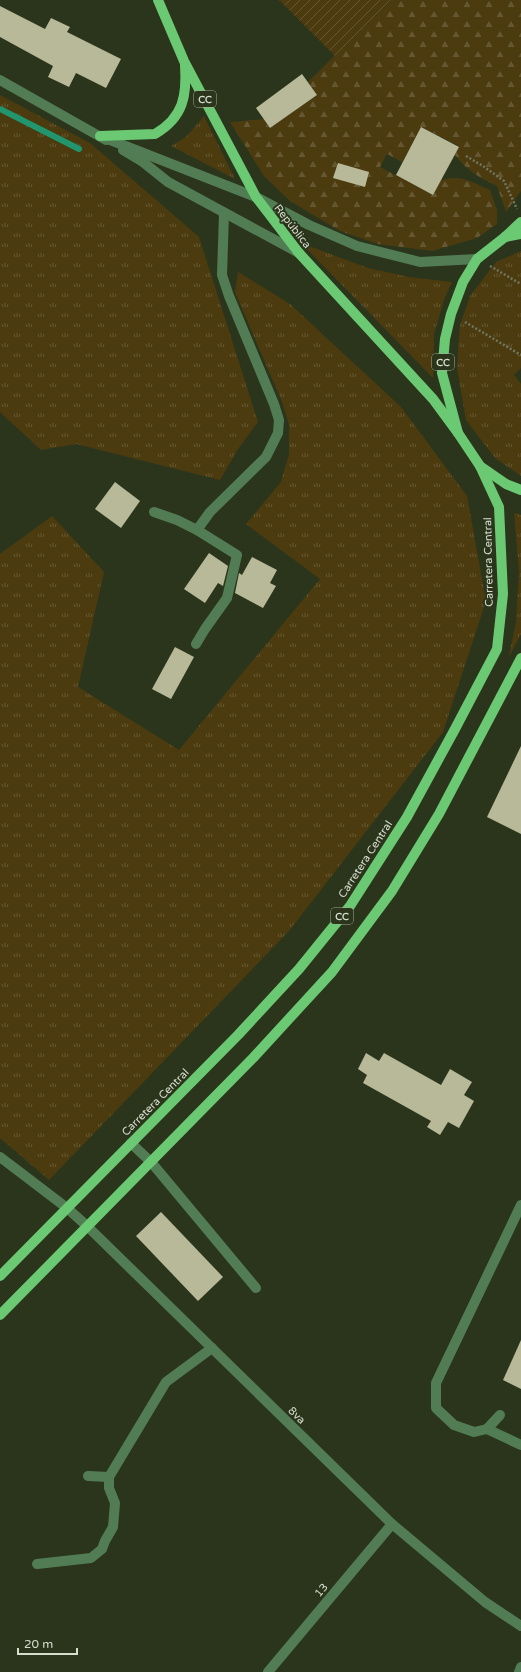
<svg xmlns="http://www.w3.org/2000/svg" width="521" height="1672" font-family="'Varela Round',sans-serif">
<defs>
<pattern id="grass-tufts" width="24" height="20" patternUnits="userSpaceOnUse"><rect width="24" height="20" fill="#4b3b0f"/><path d="M3 7l-1-3M5 7V3M7 7l1-3M15 17l-1-3M17 17v-4M19 17l1-3" fill="none" stroke="#645731"/></pattern>
<pattern id="forest-firs" width="22" height="20" patternUnits="userSpaceOnUse"><rect width="22" height="20" fill="#4b3b0f"/><path d="M5 1l3.5 6h-7zM16 11l3.5 6h-7z" fill="#645731"/></pattern>
<pattern id="garden-furrows" width="10" height="10" patternUnits="userSpaceOnUse"><rect width="10" height="10" fill="#4b3b0f"/><path d="M-1 1l2-2M0 10L10 0M9 11l2-2" fill="none" stroke="#645731"/></pattern>
</defs>
<rect width="100%" height="100%" fill="#2b351c"/>
<g fill="url(#grass-tufts)">
<polygon points="0,95 90,143 199,237 258,422 238,449 220,480 76,444 41,450 0,412"/>
<polygon points="204,116 235,179 171,146 187,136"/>
<polygon points="301,243 368,268 409,277 452,282 445,297 434,334 433,378"/>
<polygon points="521,251 521,368 514,375 521,384 521,476 495,458 466,420 457,368 460,325 470,296 496,262"/>
<polygon points="238,272 290,304 401,407 467,496 486,601 443,732 289,931 49,1180 0,1138 0,554 52,516 104,572 78,687 179,750 320,579 246,524 281,482 289,454 289,424 282,402 235,292"/>
<polygon points="514,513 521,515 521,634 509,657 516,622 519,572"/>
</g>
<path fill="url(#forest-firs)" d="M391 0H521V191L506 212 497 186C480 178 466 170 455 155L459 146 421 127 402 162 387 154 380 167 433 195 441 180C461 174 472 182 490 190L497 210V224L477 238 432 251 378 244 340 231 290 201 264 176 230 122 264 119 270 128 317 95 308 82Z"/>
<polygon fill="url(#garden-furrows)" points="279,0 391,0 335,56"/>
<g fill="none" stroke-linecap="round" stroke-linejoin="round">
<polyline stroke="#21956e" stroke-width="6" points="0,109 79,149"/>
</g>
<g fill="#b8b998">
<polygon points="0,6 45,29 51,18 70,27 67,32 121,59 106,88 76,73 69,87 48,77 53,66 0,37"/>
<polygon points="302,74 317,95 270,128 256,108"/>
<polygon points="421,127 459,147 433,195 396,175"/>
<polygon points="338,163 369,172 365,187 333,178"/>
<polygon points="115,482 140,501 121,528 95,509"/>
<polygon points="209,553 228,566 223,586 218,583 205,603 184,589"/>
<polygon points="252,557 277,570 270,583 276,586 263,608 235,593 239,573 242,575"/>
<polygon points="175,647 194,657 171,699 152,689"/>
<polygon points="521,746 521,834 487,817"/>
<polygon points="366,1053 379,1061 384,1053 441,1085 450,1069 472,1082 464,1095 474,1101 459,1128 448,1122 440,1135 427,1127 431,1121 363,1083 367,1075 358,1069"/>
<polygon points="161,1212 223,1277 198,1301 136,1236"/>
<polygon points="521,1340 521,1389 503,1380"/>
</g>
<g fill="none" stroke-linecap="round" stroke-linejoin="round">
<g stroke="#6f7762" stroke-width="2.5" stroke-dasharray="2 2" stroke-linecap="butt">
<polyline points="466,156 483,166 504,181 517,209"/>
<polyline points="490,266 521,284"/>
<polyline points="465,322 521,355"/>
</g>
<g stroke="#527d54" stroke-width="10">
<polyline points="0,80 106,140"/>
<polyline points="100,136 256,197 309,225 357,246 420,262 477,259"/>
<polyline points="123,150 143,162 168,182 299,253"/>
<polyline points="154,512 177,520 197,530 237,555 227,598 205,629 196,644"/>
<polyline points="197,530 210,512 266,457 278,433 279,420 274,404 229,296 222,275 224,213"/>
<polyline points="131,1143 151,1162 256,1288"/>
<polyline points="0,1157 67,1208 87,1226 392,1524 485,1602 521,1626"/>
<polyline points="500,1415 487,1429 474,1432 454,1425 436,1408 436,1383 521,1205"/>
<polyline points="487,1429 521,1445"/>
<polyline points="88,1476 109,1477"/>
<polyline points="37,1564 91,1558 102,1549 105,1541 113,1527 115,1503 109,1488 109,1477 166,1382 212,1348"/>
<polyline points="268,1672 392,1524"/>
<polyline points="519,1672 521,1667"/>
</g>
<g stroke="#6bc973" stroke-width="10">
<polyline points="158,0 184,61 256,197 299,253 433,399 458,433"/>
<path d="M100 136 155 134C184 117 187 95 185 65"/>
<polyline points="521,234 505,237 477,259 463,282 451,314 445,339 442,373 458,433 480,466 506,484 521,490"/>
<polyline points="505,237 521,222"/>
<polyline points="0,1276 238,1035 299,969 350,906 407,817 455,729 497,649 503,594 499,507 480,466"/>
<polyline points="0,1315 253,1058 332,972 392,891 439,814 521,658"/>
</g>
</g>
<g text-anchor="middle" stroke-width="4" stroke-linejoin="round" paint-order="stroke">
<g fill="#2b351c" stroke="#a3ab99" stroke-width="1">
<rect x="194" y="91" width="22" height="16" rx="3"/>
<rect x="432" y="354" width="22" height="16" rx="3"/>
<rect x="331" y="908" width="22" height="16" rx="3"/>
</g>
<g font-size="10" font-weight="bold" fill="#d7dece">
<text x="205" y="103">CC</text>
<text x="443" y="366">CC</text>
<text x="342" y="920">CC</text>
</g>
<g font-size="11" fill="#d7dece" stroke="#2b351c">
<text transform="translate(293 226) rotate(52)" y="4">República</text>
<text transform="translate(488 562) rotate(-91)" y="4">Carretera Central</text>
<text transform="translate(365 859) rotate(-57)" y="4">Carretera Central</text>
<text transform="translate(155 1102) rotate(-45)" y="4">Carretera Central</text>
<text transform="translate(297 1415) rotate(44)" y="4">8va</text>
<text transform="translate(321 1590) rotate(-50)" y="4">13</text>
</g>
</g>
<path d="M18 1648v6h59v-6" fill="none" stroke="#d7dece" stroke-width="2"/>
<text x="24" y="1648" font-size="12" fill="#d7dece" stroke="#2b351c" stroke-width="3" paint-order="stroke">20 m</text>
</svg>
